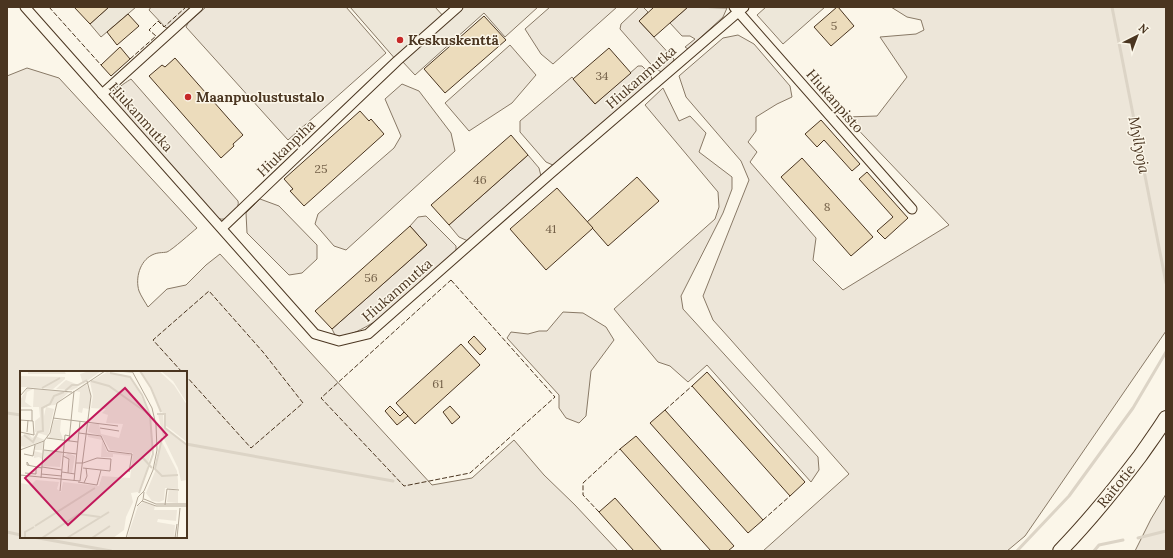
<svg xmlns="http://www.w3.org/2000/svg" width="1173" height="558" font-family="Lora,serif">
<rect width="100%" height="100%" fill="#fbf6e9"/>
<g fill="#ede6d9" stroke="#887966" fill-rule="evenodd">
<polygon points="151,7 193,7 170,27 166,28 149,10"/>
<polygon points="206,7 346,7 386,53 288,140 186,27 188,23"/>
<polygon points="550,7 617,7 553,64 541,54 525,29"/>
<polygon points="639,7 643,7 648,12 639,21 674,59 673,62 662,72 655,69 620,29 621,24"/>
<polygon points="688,7 727,8 723,17 688,49 685,47 695,39 690,36 682,36 670,23"/>
<polygon points="891,7 1166,7 1166,331 1025,536 1007,551 763,551 849,474 731,340 713,320 703,296 749,180 741,161 686,97 679,76 723,38 738,35 754,44 790,86 792,97 777,104 756,117 756,131 748,142 757,152 750,162 816,238 813,260 843,290 949,225 846,117 877,116 907,77 880,37 916,34 924,30 921,20 907,17"/>
<polygon points="510,45 536,75 512,103 469,131 445,103"/>
<polygon points="638,66 642,66 651,75 652,80 555,166 546,162 520,132 520,121 572,77 595,104"/>
<path d="M27 68 59 78 197 228C192 232 172 250 167 252 162 253 158 252 152 255 140 261 135 278 139 291 141 296 145 302 148 307L167 289 186 285 206 265 220 254 432 485 472 478 514 440 544 475 575 505 618 551H7V76ZM21 372H186V537H21Z"/>
<path d="M131 79 238 201C240 207 232 215 226 218 223 220 220 219 217 218L114 102C111 91 122 85 131 79Z"/>
<polygon points="402,84 419,91 451,133 455,151 346,250 334,246 315,224 318,214 394,148 401,136 385,99"/>
<polygon points="663,88 679,121 690,116 706,133 699,152 732,177 732,189 723,213 681,296 683,309 818,457 819,470 811,482 707,365 688,382 670,366 658,362 614,309 715,219 719,207 718,192 645,105"/>
<polygon points="528,155 539,168 541,176 468,241 459,237 449,225"/>
<polygon points="260,199 279,206 317,245 317,259 302,273 289,275 247,233 246,213"/>
<path d="M426 216 456 246V252L379 319C371 324 344 341 335 335 334 333 333 331 332 329L427 245 410 226 418 217Z"/>
<polygon points="563,312 583,313 606,327 614,340 591,371 586,416 579,423 566,418 559,408 559,395 507,338 511,332 528,334 539,331 547,331"/>
<polygon points="1166,494 1166,551 1135,551 1151,519"/>
</g>
<g fill="#ede7d9" stroke="#887966">
<polygon points="109,7 136,7 101,37 90,24"/>
<polygon points="350,7 435,7 445,18 397,61"/>
<polygon points="462,7 538,7 505,37 484,13 415,75 402,61"/>
<polygon points="766,7 825,7 783,44 757,15"/>
</g>
<g fill="none" stroke-linecap="round" stroke-linejoin="round">
<g stroke="#dcd4c6" stroke-width="3">
<polyline points="1112,7 1166,283"/>
<polyline points="7,413 21,415"/>
<polyline points="186,444 393,481"/>
<polyline points="7,532 21,535"/>
<polyline points="33,537 111,551"/>
<polyline points="1138,538 1166,531"/>
<polyline points="1017,551 1069,496 1133,408 1166,352"/>
<polyline points="1094,551 1099,545 1123,540"/>
</g>
</g>
<g fill="#ecdcbc" stroke="#4a3520">
<polygon points="74,7 109,7 90,24"/>
<polygon points="654,7 688,7 654,37 639,21"/>
<polygon points="837,7 838,7 854,26 831,46 814,27"/>
<polygon points="128,14 139,26 117,45 107,32"/>
<polygon points="484,16 506,40 445,93 424,69"/>
<polygon points="120,47 130,59 111,76 101,65"/>
<polygon points="609,48 631,73 595,104 573,79"/>
<polygon points="175,58 243,135 233,144 234,146 221,158 149,76 162,65 165,67"/>
<polygon points="360,111 369,121 371,119 384,134 304,206 290,191 293,189 284,179"/>
<polygon points="821,120 860,164 852,171 824,140 817,147 805,134"/>
<polygon points="511,135 528,155 449,225 431,205"/>
<polygon points="802,158 873,237 851,256 781,177"/>
<polygon points="867,172 908,218 885,239 877,231 893,217 859,179"/>
<polygon points="637,177 659,201 608,246 587,222"/>
<polygon points="557,188 593,228 546,270 510,229"/>
<polygon points="410,226 427,245 332,329 315,311"/>
<polygon points="474,336 486,349 480,355 468,342"/>
<polygon points="461,344 480,365 415,424 396,403"/>
<polygon points="707,372 805,482 790,496 692,386"/>
<polygon points="390,406 400,416 404,412 408,416 397,425 385,411"/>
<polygon points="450,406 460,417 452,424 443,412"/>
<polygon points="665,410 763,520 748,533 650,423"/>
<polygon points="636,436 734,546 728,551 711,551 620,449"/>
<polygon points="615,498 662,551 634,551 599,512"/>
</g>
<g fill="none" stroke-linecap="round" stroke-linejoin="round">
<defs>
<g id="street">
<polyline points="25,7 315,334 339,341 368,334 551,173 744,7"/>
<polyline points="734,7 912,209"/>
<polyline points="102,94 198,7"/>
<polyline points="222,228 397,61 458,7"/>
</g>
<path id="primary" d="M1060 551C1089 521 1115 489 1140 456 1149 443 1158 431 1166 418"/>
</defs>
<use href="#street" stroke="#4a3520" stroke-width="11"/>
<use href="#primary" stroke="#4a3520" stroke-width="16"/>
<use href="#street" stroke="#fbf6e9" stroke-width="9"/>
<use href="#primary" stroke="#fbf6e9" stroke-width="14"/>
<g stroke="#4a3520" stroke-width="1" stroke-dasharray="5 2" stroke-linecap="butt">
<polyline points="49,7 101,65"/>
<polyline points="130,59 156,36 149,30 158,21 164,27 186,7"/>
<polygon points="451,280 555,397 470,473 404,486 321,398"/>
<polyline points="182,372 153,340 209,291 263,352 303,403 251,448 186,376"/>
<polyline points="665,410 692,386"/>
<polyline points="599,512 583,495 583,483 620,449"/>
<polyline points="763,520 790,496"/>
</g>
</g>
<g fill="#c62828" stroke="#fbf6e9" stroke-width="1.5">
<circle cx="400" cy="40" r="4"/>
<circle cx="188" cy="97" r="4"/>
</g>
<g text-anchor="middle" stroke-width="3" stroke-linejoin="round" paint-order="stroke">
<g font-size="12" fill="#725f47">
<text x="834" y="30">5</text>
<text x="602" y="80">34</text>
<text x="321" y="173">25</text>
<text x="480" y="184">46</text>
<text x="827" y="211">8</text>
<text x="551" y="233">41</text>
<text x="371" y="282">56</text>
<text x="438" y="388">61</text>
</g>
<g font-size="14" font-weight="bold" fill="#4a3520" stroke="#fbf6e9" text-anchor="start">
<text x="408" y="45">Keskuskenttä</text>
<text x="196" y="102">Maanpuolustustalo</text>
</g>
<g font-size="14" fill="#4a3520" stroke="#fbf6e9">
<text transform="translate(641 77) rotate(-41)" y="5">Hiukanmutka</text>
<text transform="translate(835 101) rotate(49)" y="5">Hiukanpisto</text>
<text transform="translate(141 117) rotate(48)" y="5">Hiukanmutka</text>
<text transform="translate(286 148) rotate(-44)" y="5">Hiukanpiha</text>
<text transform="translate(397 290) rotate(-41)" y="5">Hiukanmutka</text>
<text transform="translate(1116 486) rotate(-51)" y="5">Raitotie</text>
</g>
<g font-size="15" font-style="italic" fill="#4a3520" stroke="#fbf6e9">
<text transform="translate(1139 145) rotate(79)" y="5">Myllyoja</text>
</g>
</g>
<g transform="translate(20 371)">
<rect width="167" height="167" fill="#fbf6e9"/>
<path d="M8 0H44L46 3H8ZM69 0H81L63 13 60 3ZM120 0H139L154 14 167 34V71L145 54 146 43 141 41 132 17ZM141 0H167V32L153 10ZM87 1 108 5 118 19 129 41 133 74 123 113 118 121 111 122 113 131 106 146 104 159 93 167H0V112L11 114 16 109 39 111 37 118 41 121 43 111 79 115 82 105 110 107 113 82 90 79 82 65 68 61 70 53H79L81 63 99 67 103 53 86 52 88 44 82 42 86 38 71 37 73 25 70 11ZM0 5 45 6V8L33 18 4 16H0ZM46 9 56 13 58 16 52 19 36 18ZM66 12 71 24 69 38 63 37 62 42 58 41 60 21 55 20ZM7 18H13L7 21 5 31 12 36H0V29ZM14 18 49 21 35 34 25 35 24 38V45L26 36 34 38 28 65 15 61V50L20 46 19 36H13ZM138 43H143L144 57 167 74V109L161 110 158 97 143 66ZM34 49H41L40 60 43 68 29 67ZM8 62 12 67 15 65 25 69 5 76 0 75V66ZM68 63 81 66 87 81 109 83 111 85 93 83V86H81L82 69 68 66ZM141 69 157 100 158 110V118L145 117 144 129 139 131 132 130 126 122 136 98ZM23 71 22 88 19 86 14 87V80L22 82V79H15V74ZM24 79 42 81 40 96 23 95ZM48 82 55 85 52 102 49 101 50 89 45 85ZM149 118 158 120V132L147 131ZM123 131 135 135 134 139H157L156 150 138 148 137 151 155 154 154 167H107L118 135Z" fill="#ede6d9"/>
<path fill="none" stroke="#dcd4c6" stroke-width="2" d="M120 0 131 17 141 41M90 2 110 6 122 24 130 44 133 83 119 122M71 10 89 15 130 44M22 17 40 7M45 20 52 14H58L67 9M137 43H145V57L167 74M4 64 13 71 18 61 23 60 22 37 30 33 34 25 44 21M142 67 135 98 142 105 158 104M123 87 132 97M15 155 75 117M5 167V161L14 156M22 167 59 143 80 146M47 167 89 141M72 167 90 155"/>
<path fill="none" stroke="#b4a999" stroke-width="1" d="M94 0 112 1M0 25 7 17 52 21M0 39H12V50M33 47 98 55M0 49 13 50 14 64M80 57 99 60M0 61 14 64M7 61 8 49M59 62 81 65 88 80 112 83 109 101M27 67 58 71M49 70 54 20M0 79 24 70 30 62 37 32 85 0M24 79 57 83M4 83 13 85 15 74M43 85 49 88 48 102M56 92H63L77 87 91 88 90 100 63 97M9 94 7 91V94L22 97M22 96 42 99M42 101 55 103M5 102 16 103V96M21 103 42 105M0 104 60 110 71 25 67 10M21 107 24 70M54 110 60 50M58 111 77 114 81 99M64 112 67 105 66 97M40 120 45 64 50 65M124 128 136 133H167M122 130 136 135H167M145 134 147 118 159 119M117 135 123 129 124 121M106 167 118 126 124 120 133 99 137 79 136 54 132 37 112 0M155 167 157 153M157 167 160 137"/>
<path fill="#c2185b" fill-opacity="0.15" stroke="#c2185b" stroke-width="2" d="M105 17 147 64 48 154 5 107Z"/>
<rect width="167" height="167" fill="none" stroke="#4a3520" stroke-width="2"/>
</g>
<rect width="1173" height="558" fill="none" stroke="#4a3520" stroke-width="16"/>
<g transform="translate(1137 36) rotate(42)" stroke="#fbf6e9" stroke-width="3" paint-order="stroke">
<path d="M0-3L7 15L0 10L-7 15Z" fill="#4a3520"/>
<text y="-6" font-size="11" font-weight="bold" text-anchor="middle" fill="#4a3520">N</text>
</g>
</svg>
